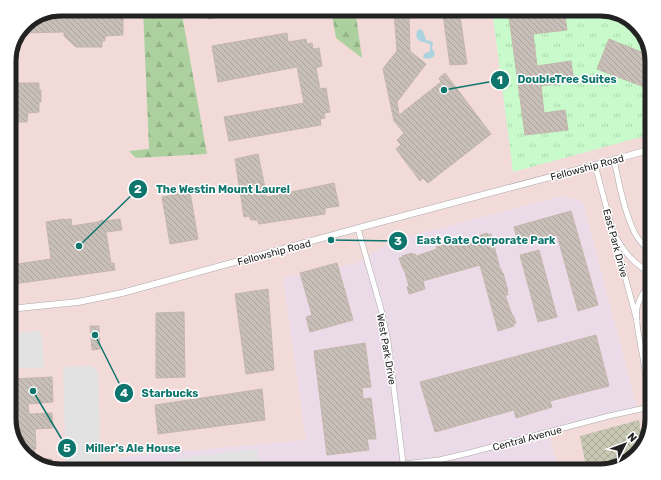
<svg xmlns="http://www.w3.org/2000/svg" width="661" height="480" font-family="Rubik,sans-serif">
<defs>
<pattern id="construction-cross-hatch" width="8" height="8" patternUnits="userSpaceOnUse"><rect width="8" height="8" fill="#c7c7b4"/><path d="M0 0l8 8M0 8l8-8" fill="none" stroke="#abab9a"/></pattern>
<pattern id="forest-firs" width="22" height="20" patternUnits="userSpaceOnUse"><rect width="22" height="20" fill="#add19e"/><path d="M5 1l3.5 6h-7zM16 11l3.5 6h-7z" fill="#95b388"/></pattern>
<pattern id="park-tufts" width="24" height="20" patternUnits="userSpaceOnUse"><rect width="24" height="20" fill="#c8facc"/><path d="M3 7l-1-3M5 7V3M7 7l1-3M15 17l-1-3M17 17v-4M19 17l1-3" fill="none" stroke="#acd6af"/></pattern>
<pattern id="building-back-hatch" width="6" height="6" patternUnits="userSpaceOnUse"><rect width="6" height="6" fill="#c7bfb8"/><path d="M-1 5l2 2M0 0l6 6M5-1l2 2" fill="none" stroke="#aba49e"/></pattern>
</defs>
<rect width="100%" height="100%" fill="#f2efe9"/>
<polygon fill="#f2dad9" points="61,9 600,9 632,20 647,38 652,61 652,419 641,451 623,466 600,471 61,471 29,460 9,422 9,57 26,22"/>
<polygon fill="#ebdbe8" points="562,196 583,202 637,408 548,433 559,471 120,471 120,457 306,440 283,278 357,263 392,241"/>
<polygon fill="url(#construction-cross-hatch)" points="639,420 643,447 641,451 623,466 600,471 587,471 580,436"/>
<g fill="url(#forest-firs)">
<polygon points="143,9 181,9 207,154 136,158 129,151 149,149"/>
<polygon points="331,9 355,9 362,58 336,38"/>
</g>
<polygon fill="url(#park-tufts)" points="492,9 600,9 632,20 647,38 652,61 652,134 513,172"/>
<g fill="#e2e2e2">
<polygon points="36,331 40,332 42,336 44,368 9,368 9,334"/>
<polygon points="92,366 98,372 101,471 66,471 63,367"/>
<polygon points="257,449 260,471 176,471 174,459"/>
</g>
<path fill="#aad3df" d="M419 29 423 31 426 40 431 41 433 43 432 48 435 54C433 59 429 59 424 58L423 57 424 54 430 51V44C423 41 414 43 417 31Z"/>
<g fill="url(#building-back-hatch)" stroke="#c4b6ab">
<polygon points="61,9 123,9 123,35 105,36 105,41 102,41 102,47 76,47 64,36 64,32 21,33 26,22 50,13 58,13 58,10"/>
<polygon points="206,9 236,9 237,14 208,19"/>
<polygon points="401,9 459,9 467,64 450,65 443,15 409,18 410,51 426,64 397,102 399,115 441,82 439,78 445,73 491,134 428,183 423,178 420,181 396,149 401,145 397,140 404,133 394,121 383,69 388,62 397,51 394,12 402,10"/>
<polygon points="508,9 534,9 535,14 564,10 567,30 533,34 537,66 571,61 574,82 541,86 544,113 565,110 568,130 525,135"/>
<polygon points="287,33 288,42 306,39 307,44 312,43 313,49 319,48 322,66 316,68 320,89 326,88 330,112 324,113 325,118 320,119 321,125 229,141 224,117 304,103 297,67 218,82 212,46"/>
<polygon points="609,39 651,56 652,61 652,90 597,69"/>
<polygon points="9,83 39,83 39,90 41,90 41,102 39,102 39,112 28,113 27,122 10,122"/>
<polygon points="258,154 267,197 334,183 339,206 325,208 325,214 259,224 257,220 251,220 249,216 244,217 235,159"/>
<polygon points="190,192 198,239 170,244 162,197"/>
<polygon points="571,211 598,305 578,311 557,235 519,246 514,227"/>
<polygon points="64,219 64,220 71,219 72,226 98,222 102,220 105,221 120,219 122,230 106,232 111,263 114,263 115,270 13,284 10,265 51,259 46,222"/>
<polygon points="487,233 488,235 491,234 500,269 501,269 502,273 503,273 508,291 507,291 508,295 505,295 511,312 512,315 513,315 516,323 514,323 514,326 498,331 480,265 423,281 425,289 409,294 407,287 409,286 404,269 403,269 399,258 403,257 402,256 412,253 413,254 415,254 416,256 437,249 436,247 454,242 454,243 458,242 458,243 475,239 474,238 478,237 478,236"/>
<polygon points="539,250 557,317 538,322 520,255"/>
<polygon points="337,263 353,320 310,332 306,317 312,315 300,273"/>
<polygon points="268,289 274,370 246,374 235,294"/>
<polygon points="184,312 185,377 156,378 156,313"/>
<polygon points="90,326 99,326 100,349 92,350"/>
<polygon points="596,335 609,386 550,401 552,407 516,418 514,410 435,432 420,382"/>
<polygon points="365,343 371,387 362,388 363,399 371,398 376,439 367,439 369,450 327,455 314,351"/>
<polygon points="52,377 53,402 28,404 29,414 52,413 53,428 35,429 36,449 34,449 35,459 52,459 52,468 29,460 14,432 19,432 18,404 14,404 13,379"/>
<polygon points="262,389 265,420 158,434 155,405"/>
</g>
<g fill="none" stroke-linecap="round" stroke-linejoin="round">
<defs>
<g id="minor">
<path d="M614 160C619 182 623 208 633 229 636 238 645 247 652 254"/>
<polyline points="595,165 637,321"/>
<polyline points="358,229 381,309 388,341 404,471"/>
<path d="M617 239C627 256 635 264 652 274"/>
<path d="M651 422C649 403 647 383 644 364 642 348 633 318 638 304 641 295 647 287 652 280"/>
<polyline points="403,464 439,460 469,453 609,416 650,407"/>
</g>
<polyline id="tertiary" points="9,309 78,302 122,293 377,223 588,167 652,149"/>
</defs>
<use href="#minor" stroke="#a9a9a9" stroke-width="6"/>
<use href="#tertiary" stroke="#a9a9a9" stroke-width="7"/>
<use href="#minor" stroke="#fff" stroke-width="5"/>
<use href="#tertiary" stroke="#fff" stroke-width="6"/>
</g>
<g text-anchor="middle" stroke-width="3" stroke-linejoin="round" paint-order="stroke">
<g font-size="10" fill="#222" stroke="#fff">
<text transform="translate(587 167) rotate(-15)" y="4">Fellowship Road</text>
<text transform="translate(616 243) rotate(75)" y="4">East Park Drive</text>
<text transform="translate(274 252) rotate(-15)" y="4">Fellowship Road</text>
<text transform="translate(387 349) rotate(80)" y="4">West Park Drive</text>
<text transform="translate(527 438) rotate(-15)" y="4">Central Avenue</text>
</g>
</g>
<path d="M0 0H661V480H0ZM61 16H600A45 45 0 0 1 645 61V419A45 45 0 0 1 600 464H61A45 45 0 0 1 16 419V61A45 45 0 0 1 61 16Z" fill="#fff" fill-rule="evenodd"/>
<path fill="none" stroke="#222" stroke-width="5" d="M61 16H600A45 45 0 0 1 645 61V419A45 45 0 0 1 600 464H61A45 45 0 0 1 16 419V61A45 45 0 0 1 61 16Z"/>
<path fill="none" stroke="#0f766e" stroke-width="1.5" d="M444 90L500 80M79 246L138 189M331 240L398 241M95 335L124 393M33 391L67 448"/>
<g fill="#0f766e" stroke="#fff" stroke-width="1.5">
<circle cx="444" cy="90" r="4"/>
<circle cx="79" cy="246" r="4"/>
<circle cx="331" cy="240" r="4"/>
<circle cx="95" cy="335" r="4"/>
<circle cx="33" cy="391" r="4"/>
<circle cx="500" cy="80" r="10"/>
<circle cx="138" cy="189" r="10"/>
<circle cx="398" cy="241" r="10"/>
<circle cx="124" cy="393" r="10"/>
<circle cx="67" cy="448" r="10"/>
</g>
<g font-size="12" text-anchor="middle" font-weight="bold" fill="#fff">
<text x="500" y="84">1</text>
<text x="138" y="193">2</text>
<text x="398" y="245">3</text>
<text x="124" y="397">4</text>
<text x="67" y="452">5</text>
</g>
<g font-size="11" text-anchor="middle" font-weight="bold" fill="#0f766e" stroke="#fff" stroke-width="3" stroke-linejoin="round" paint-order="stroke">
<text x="567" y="83">DoubleTree Suites</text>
<text x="223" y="193">The Westin Mount Laurel</text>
<text x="486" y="244">East Gate Corporate Park</text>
<text x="170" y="397">Starbucks</text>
<text x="133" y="452">Miller's Ale House</text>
</g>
<g transform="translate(625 444) rotate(48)" stroke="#ffffff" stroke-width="3" paint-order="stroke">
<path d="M0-3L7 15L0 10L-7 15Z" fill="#222222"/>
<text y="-6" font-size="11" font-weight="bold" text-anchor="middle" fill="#222222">N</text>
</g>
</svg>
